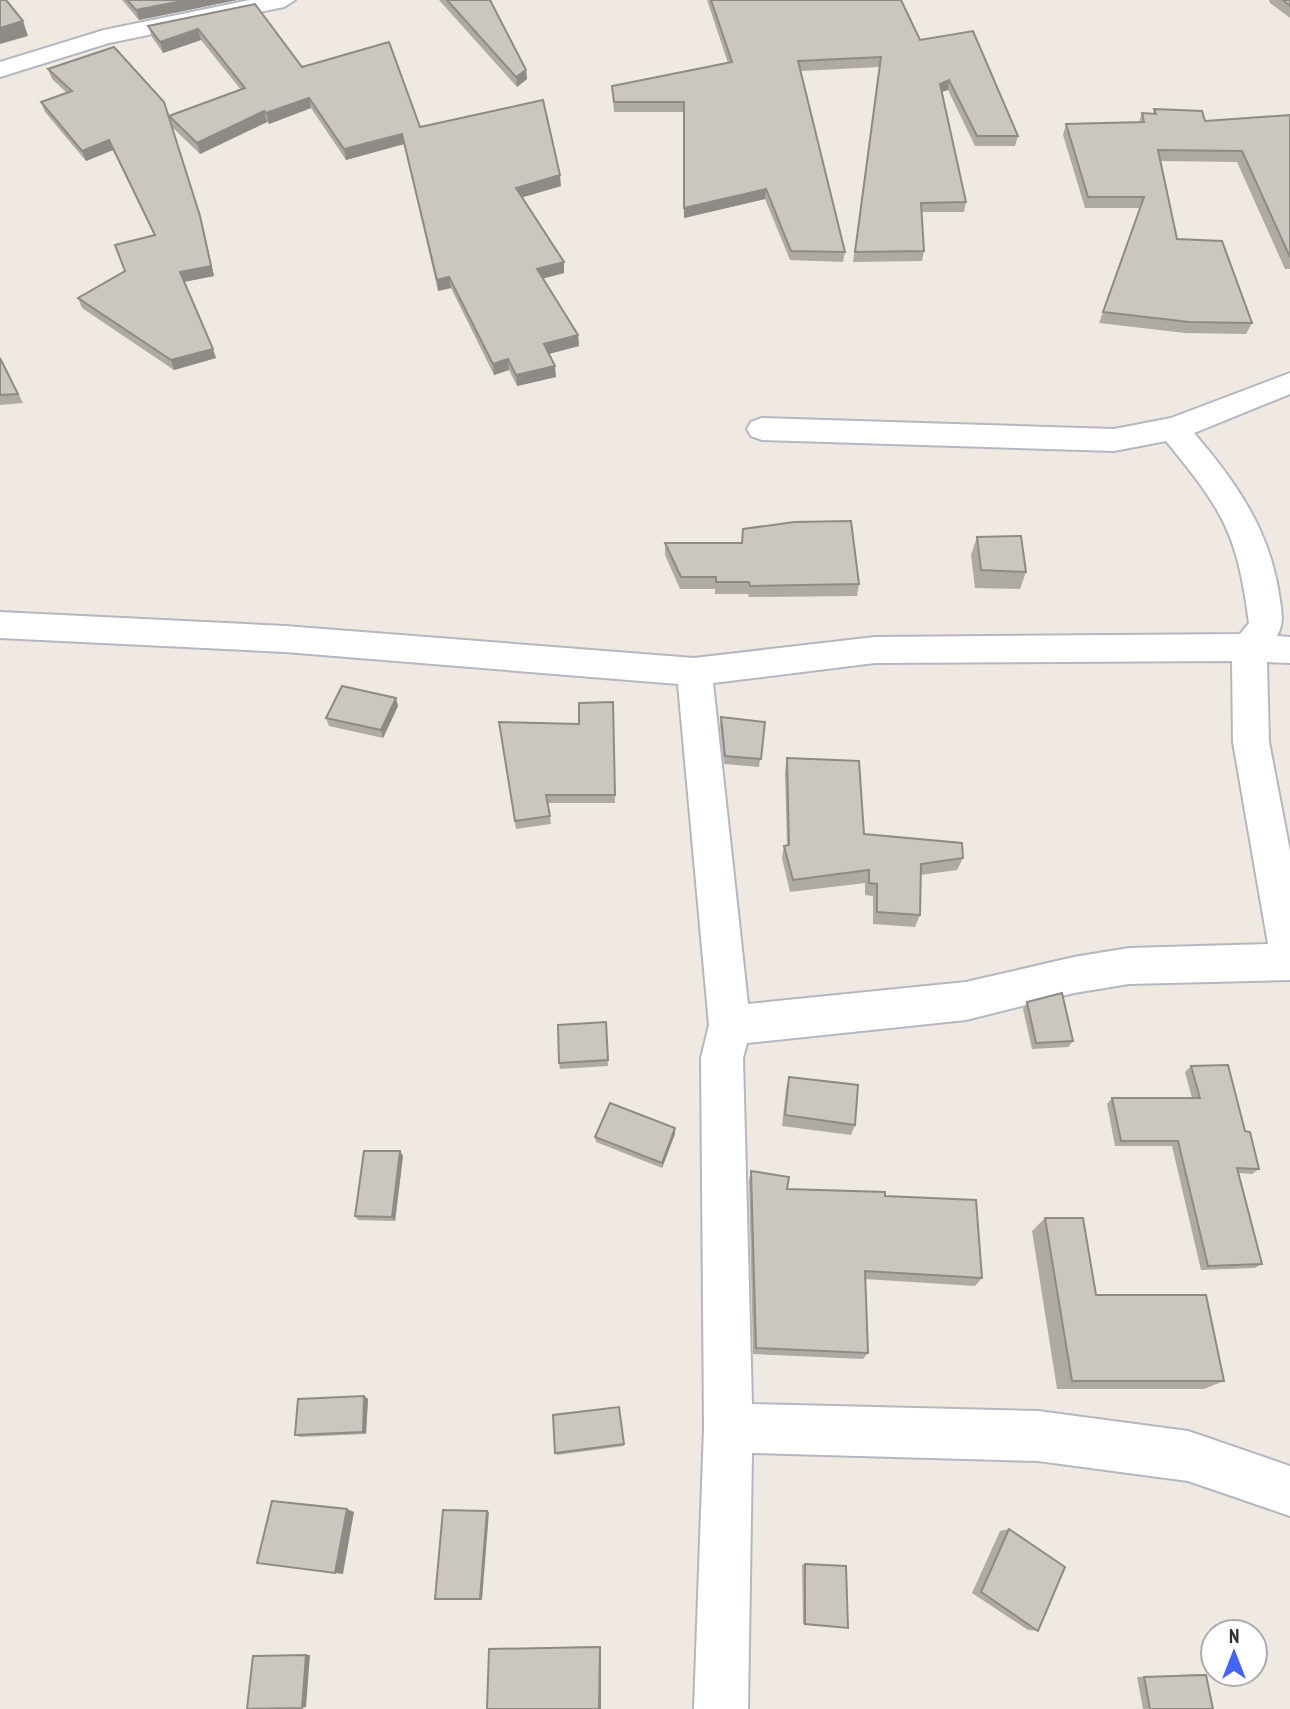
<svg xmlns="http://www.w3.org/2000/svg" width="1290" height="1709" font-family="'PT Sans Narrow',sans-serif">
<rect width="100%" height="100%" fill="#efe9e1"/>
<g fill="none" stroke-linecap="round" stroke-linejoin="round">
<defs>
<g id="street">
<polygon points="250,0 295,0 284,7 109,43 0,77 0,62 104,30"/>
<path d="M1290 373V394L1194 433C1236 482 1269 529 1279 594 1281 609 1285 622 1277 636L1290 637V663L1267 662 1269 742 1290 851V980L1129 984 1074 993 966 1020 747 1043 743 1058 752 1404 1038 1411 1188 1431 1290 1466V1516L1188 1481 1038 1461 752 1453 748 1709H694L704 1428 701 1058 709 1025 678 684 285 652 0 638V612L285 626 694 658 875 637 1240 634 1249 623C1237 532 1223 511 1166 441L1114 451 762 440 751 436 747 429 751 422 762 418 1114 429 1171 418ZM1232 661 1233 742 1268 944 1129 948 1074 957 966 982 748 1004 713 683 875 663Z"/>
</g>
</defs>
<use href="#street" stroke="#b4b7c1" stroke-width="4"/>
<use href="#street" fill="#fff" fill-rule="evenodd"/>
</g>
<g fill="#afaba4">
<polygon points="122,0 237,0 139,20"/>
<polygon points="439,0 490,0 526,70 527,79 517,87"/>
<polygon points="707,0 901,0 920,40 1018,136 1015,146 975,146 948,90 942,92 966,202 964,212 922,212 924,251 922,261 853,262 879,67 801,71 845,252 843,262 790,260 765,199 684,218 684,112 614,112 612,86 728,63"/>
<polygon points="1269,0 1290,0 1290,18 1270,3"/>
<polygon points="255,4 302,67 420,127 561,186 522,197 564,273 543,278 578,335 579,346 549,354 556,377 517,386 509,370 494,375 451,288 438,291 404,144 346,160 311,108 269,124 267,122 200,154 172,127 169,116 241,90 201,40 163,53 152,37 148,26"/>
<polygon points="48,69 164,102 203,226 214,276 184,282 216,358 174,370 82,308 78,298 125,271 154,235 113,150 86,161 45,112 41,102 67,93 52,79"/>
<polygon points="1154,109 1205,121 1290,115 1290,269 1285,269 1237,162 1160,161 1177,239 1252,323 1246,334 1185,333 1099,323 1140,208 1085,208 1063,135 1066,124 1139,122 1142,113 1153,113"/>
<polygon points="0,358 23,403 0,405"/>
<polygon points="977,537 1026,572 1020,589 975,588 971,555"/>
<polygon points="665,543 859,584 857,596 749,597 748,594 715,594 715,589 680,589 665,555"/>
<polygon points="396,698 398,706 383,738 329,726 326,718"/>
<polygon points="613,702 615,803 548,803 551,824 516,829 499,722 579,724"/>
<polygon points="721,717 765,722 759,767 724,764 720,725"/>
<polygon points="787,758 864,834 963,858 957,870 920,875 920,915 915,927 873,924 873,896 865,895 865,883 790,892 782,858 784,846 787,846 785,772"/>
<polygon points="1027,1002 1073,1041 1068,1047 1032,1049 1023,1009"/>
<polygon points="606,1022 608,1066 560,1069 559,1063"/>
<polygon points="1191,1066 1245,1131 1259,1169 1252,1174 1239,1173 1262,1264 1255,1268 1201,1270 1172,1146 1115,1146 1107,1104 1112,1098 1192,1098 1185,1072"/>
<polygon points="789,1077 855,1125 851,1135 782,1126 786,1089"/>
<polygon points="675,1134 662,1168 596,1142 595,1137"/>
<polygon points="400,1151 403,1156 395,1221 358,1220 355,1216"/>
<polygon points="751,1171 787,1189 885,1196 982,1278 975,1286 865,1279 868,1353 863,1359 753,1354 749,1180"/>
<polygon points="1045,1218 1096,1295 1224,1381 1204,1389 1057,1389 1032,1231"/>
<polygon points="364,1396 368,1399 366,1434 300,1437 295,1435"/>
<polygon points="619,1407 624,1446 557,1455 555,1453"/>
<polygon points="1009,1529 1038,1631 1028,1630 972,1593 1000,1531"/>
<polygon points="805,1564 848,1628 803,1624 802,1565"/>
<polygon points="601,1646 601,1709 487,1709 489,1649"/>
<polygon points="1198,1674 1206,1675 1213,1709 1143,1709 1137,1677"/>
</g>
<g fill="#8e8b86">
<polygon points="187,0 237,0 139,20 136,10"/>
<polygon points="23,21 28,36 0,44 0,28"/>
<polygon points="198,29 201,40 163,53 160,42"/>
<polygon points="526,70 527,79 517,87 516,77"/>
<polygon points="949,80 948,90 938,93 940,84"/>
<polygon points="309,98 311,108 269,124 266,113"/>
<polygon points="264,111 267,122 200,154 197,143"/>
<polygon points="402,134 404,144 346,160 344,149"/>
<polygon points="109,140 113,150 86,161 82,151"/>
<polygon points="560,175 561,186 517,199 516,188"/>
<polygon points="766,189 765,199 684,218 684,208"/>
<polygon points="200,216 214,276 183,282 180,272"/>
<polygon points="564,262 564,273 538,280 537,269"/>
<polygon points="449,277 451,288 438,291 437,280"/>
<polygon points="578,335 579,346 544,355 544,344"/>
<polygon points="213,349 216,358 174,370 171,360"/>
<polygon points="508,359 509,370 494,375 493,364"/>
<polygon points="555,366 556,377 517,386 516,375"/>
<polygon points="396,698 398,706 383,738 381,730"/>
<polygon points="675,1128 675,1134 662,1168 662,1163"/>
<polygon points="400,1151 403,1156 395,1221 392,1217"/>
<polygon points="364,1396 368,1399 366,1434 363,1432"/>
<polygon points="347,1509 354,1512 343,1574 335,1573"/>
<polygon points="487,1511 489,1512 482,1600 480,1599"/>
<polygon points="601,1646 601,1709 599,1709 600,1647"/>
<polygon points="306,1655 310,1655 306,1707 302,1708"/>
</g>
<g fill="#cbc7bf" stroke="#8e8b86" stroke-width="2">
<polygon points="0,0 6,0 23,21 0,28"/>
<polygon points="127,0 187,0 136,10"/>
<polygon points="447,0 490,0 526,70 516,77"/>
<polygon points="711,0 901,0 920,40 973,31 1018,136 977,136 949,80 940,84 966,202 921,203 924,251 855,252 881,57 798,61 845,252 791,251 766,189 684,208 684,102 614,102 612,86 732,62"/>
<polygon points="1283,0 1290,0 1290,6"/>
<polygon points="255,4 302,67 389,42 420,127 543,100 560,175 516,188 564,262 537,269 578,335 544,344 555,366 516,375 508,359 493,364 449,277 437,280 402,134 344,149 309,98 266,113 264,111 197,143 169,116 245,88 198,29 160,42 148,26"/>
<polygon points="114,47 164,102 200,216 211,266 180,272 213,349 171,360 78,298 125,271 115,245 155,235 109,140 82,151 41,102 72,91 48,69"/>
<polygon points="1154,109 1202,111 1205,121 1290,115 1290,257 1242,151 1158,150 1177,239 1222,241 1252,323 1189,322 1103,312 1144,197 1088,197 1066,124 1144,122 1142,113 1156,114"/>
<polygon points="0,358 18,394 0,395"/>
<polygon points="851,521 859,584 750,586 749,582 716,582 716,577 681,577 665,543 742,543 743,529 794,522"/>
<polygon points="1021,536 1026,572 981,570 977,537"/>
<polygon points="342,686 396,698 381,730 326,718"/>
<polygon points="613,702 615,795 546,795 550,816 515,821 499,722 579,724 579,703"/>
<polygon points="721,717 765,722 761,759 725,756"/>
<polygon points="787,758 859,761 864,834 962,843 963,858 921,864 920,915 877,912 877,884 869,883 869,870 793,880 784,846 789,845"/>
<polygon points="1062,993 1073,1041 1036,1043 1027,1002"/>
<polygon points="606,1022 608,1060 559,1063 558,1025"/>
<polygon points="1228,1065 1245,1131 1250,1132 1259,1169 1237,1168 1262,1264 1208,1266 1178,1141 1121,1141 1112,1098 1200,1098 1191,1066"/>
<polygon points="789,1077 858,1085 855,1125 785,1115"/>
<polygon points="610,1103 675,1128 662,1163 595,1137"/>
<polygon points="364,1151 400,1151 392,1217 355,1216"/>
<polygon points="751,1171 789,1177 787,1189 885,1192 885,1196 976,1200 982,1278 865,1271 868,1353 756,1348"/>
<polygon points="1045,1218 1083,1218 1096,1295 1206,1295 1224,1381 1072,1381"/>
<polygon points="364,1396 363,1432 295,1435 298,1399"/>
<polygon points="619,1407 624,1444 555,1453 553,1415"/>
<polygon points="272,1501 347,1509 335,1573 257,1563"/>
<polygon points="443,1510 487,1511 480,1599 435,1599"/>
<polygon points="1009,1529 1065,1567 1038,1631 981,1592"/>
<polygon points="805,1564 846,1566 848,1628 805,1624"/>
<polygon points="600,1647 599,1709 487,1709 489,1649"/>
<polygon points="306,1655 302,1708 247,1709 253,1656"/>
<polygon points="1206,1675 1213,1709 1150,1709 1144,1677"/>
</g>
<g transform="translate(1234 1653)"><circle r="33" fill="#ffffff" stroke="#ababab" stroke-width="2"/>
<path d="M0-5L12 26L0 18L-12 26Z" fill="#4264fb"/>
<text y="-10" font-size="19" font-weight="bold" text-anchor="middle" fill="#2e2e2e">N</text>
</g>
</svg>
